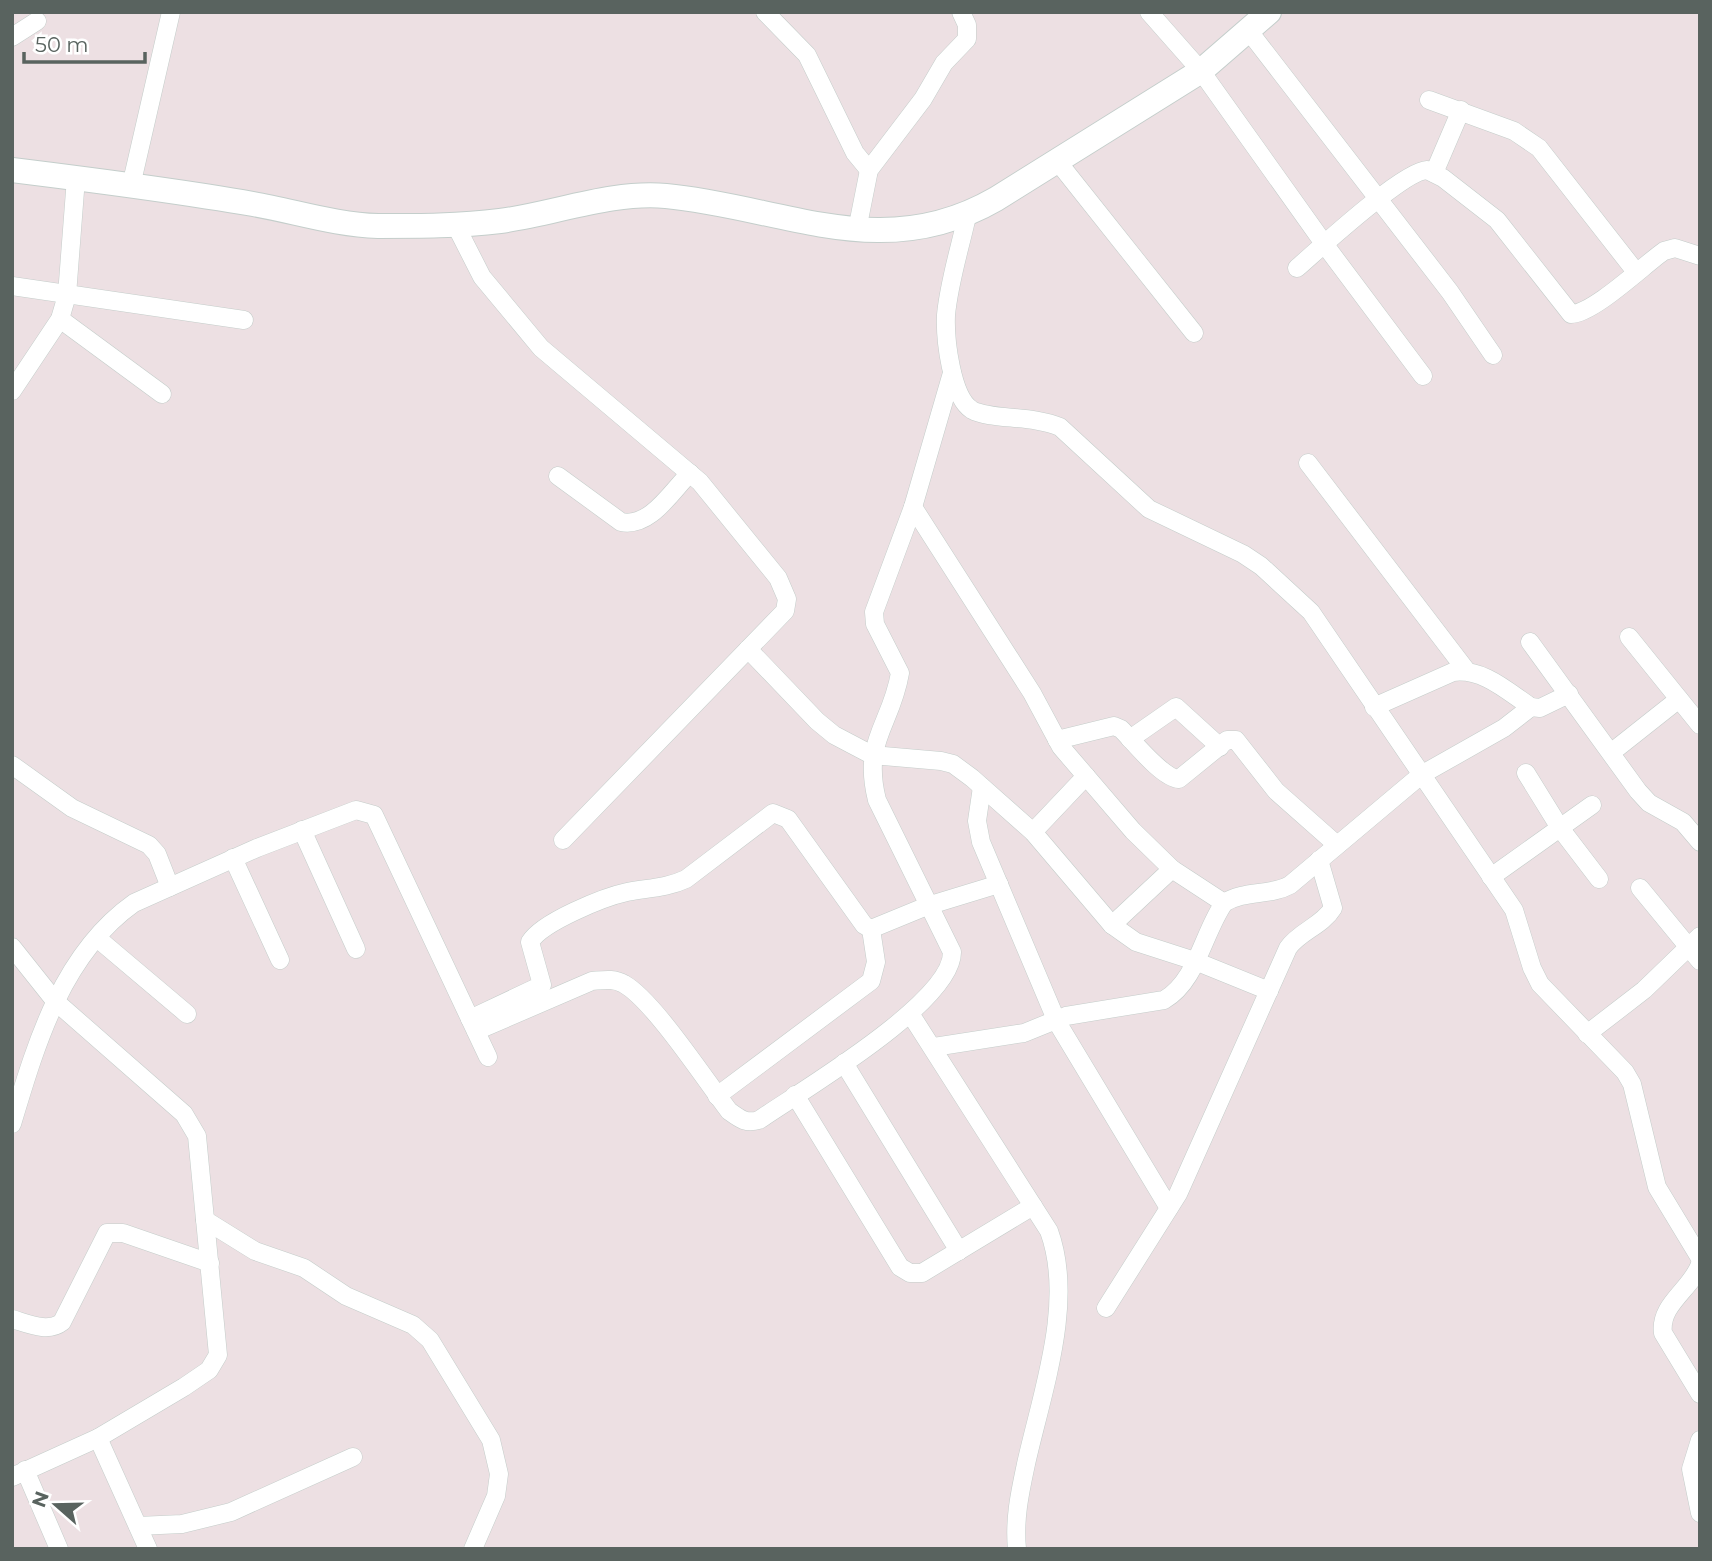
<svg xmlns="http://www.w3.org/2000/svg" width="1712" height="1561" font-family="Montserrat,sans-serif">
<rect width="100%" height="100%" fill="#ede0e3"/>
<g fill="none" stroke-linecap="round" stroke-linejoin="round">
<defs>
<g id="street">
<polyline points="765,12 807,55 855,153 869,170"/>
<polyline points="1149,12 1201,71 1325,245 1423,376"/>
<polyline points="1248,30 1450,292 1493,355"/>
<polyline points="12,37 37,21"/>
<polyline points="1429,100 1514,131 1539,148 1636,272"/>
<polyline points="1058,162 1194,333"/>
<polyline points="1434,173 1461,110"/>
<polyline points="131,186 171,12"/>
<path d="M967 216C960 248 949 282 946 315 945 338 951 397 972 410 990 420 1033 415 1060 427L1149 509 1243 554 1261 566 1311 612 1514 910 1532 968 1540 984 1625 1072 1632 1084 1657 1187 1700 1258"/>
<polyline points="455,224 482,277 541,348 700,482 778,578 787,599 785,611 563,840"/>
<polyline points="857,230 869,170 923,99 944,63 967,39 967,25 961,12"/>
<path d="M1297 268C1319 249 1403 171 1427 170L1443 178 1497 220 1571 314C1593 314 1644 265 1664 251L1675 248 1700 256"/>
<polyline points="12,286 244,320"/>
<polyline points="60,319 162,394"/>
<polyline points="12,391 60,319 67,295 76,178"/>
<polyline points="1308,463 1466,670"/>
<path d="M558 476 621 522C650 528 671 492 690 473"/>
<polyline points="913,507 1032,693 1061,747 1133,831 1172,869 1224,903"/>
<polyline points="1629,637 1700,725"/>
<polyline points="1530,642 1638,791 1649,803 1683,822 1700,842"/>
<polyline points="748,649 817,721 834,735 872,755 941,761 953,764 972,778 1033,832 1112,925 1136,942 1195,961 1269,991"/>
<path d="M1374 707 1453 672C1483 668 1507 691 1531 707L1540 708 1569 694"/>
<polyline points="1130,739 1176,707 1220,747"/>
<path d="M1057 740 1114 726 1121 729C1134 742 1162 778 1179 779L1227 740H1236L1276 791 1337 845"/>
<polyline points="1612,752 1679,699"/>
<polyline points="12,765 72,808 149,845 157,854 170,887"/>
<polyline points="1526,773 1560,828 1599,879"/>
<polyline points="982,787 977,821 981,842 1057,1022 1169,1208"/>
<polyline points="302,830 356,949"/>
<polyline points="1033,832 1086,776"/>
<polyline points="233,858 280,960"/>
<polyline points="1491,877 1592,805"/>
<polyline points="1640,888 1700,961"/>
<polyline points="1112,925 1172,869"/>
<polyline points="97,938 187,1014"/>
<polyline points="12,947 55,1001 184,1114 197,1136 218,1355 209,1370 184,1387 98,1438 12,1477"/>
<path d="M911 1015 1049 1231C1075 1302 1042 1392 1026 1464 1020 1492 1014 1519 1017 1549"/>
<path d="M470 1019 542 985 530 942C542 922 604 897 627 892 648 888 667 888 686 879L773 813 788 819 864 925 871 929 927 906 999 884"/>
<path d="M476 1031 592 981C604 980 614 978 624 984 653 1000 706 1081 729 1111 740 1119 746 1124 759 1120 801 1091 953 1002 952 952L877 800C862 740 891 726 900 673L875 624 874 612 913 507 952 373"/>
<polyline points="1587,1034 1644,990 1700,936"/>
<path d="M934 1047 1024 1033 1066 1016 1164 1000C1197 981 1203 933 1224 903 1244 890 1270 896 1290 885L1421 775 1504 728 1531 707"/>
<polyline points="844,1063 959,1251"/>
<polyline points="795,1095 900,1267 910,1273 922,1273 1033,1206"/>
<polyline points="717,1096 871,981 876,962 871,929"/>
<path d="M12 1124C36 1044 62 954 134 903L257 848 356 810 374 815 488 1057"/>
<polyline points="205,1220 255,1251 304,1268 346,1296 413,1325 430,1340 491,1440 499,1474 496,1496 473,1549"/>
<path d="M1700 1264C1692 1289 1659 1304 1663 1333L1700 1394"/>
<path d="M1106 1308 1178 1194 1288 948C1300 931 1322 926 1333 908L1319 860"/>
<path d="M12 1319C29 1324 48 1333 62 1322L107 1233H123L210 1263"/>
<polyline points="98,1438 148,1549"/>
<polyline points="1700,1440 1691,1469 1700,1513"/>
<polyline points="25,1470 59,1549"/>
<polyline points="138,1526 182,1524 231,1512 353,1457"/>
</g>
<path id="secondary" d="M12 170C93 180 173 190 253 204 294 211 336 225 378 226 418 226 460 226 500 221 554 214 611 191 666 196 783 207 882 265 996 199L1201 71 1269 12"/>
</defs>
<use href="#street" stroke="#c4cdca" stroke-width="19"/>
<use href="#secondary" stroke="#c4cecb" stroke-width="26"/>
<use href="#street" stroke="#fff" stroke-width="18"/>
<use href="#secondary" stroke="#fff" stroke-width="24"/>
</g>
<rect width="1712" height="1561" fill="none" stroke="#59635f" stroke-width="28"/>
<g transform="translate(56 1505) rotate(290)" stroke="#ffffff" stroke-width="5" paint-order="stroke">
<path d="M0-5L12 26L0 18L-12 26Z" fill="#59635f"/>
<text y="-10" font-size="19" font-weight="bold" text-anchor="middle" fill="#59635f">N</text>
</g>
<path d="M24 52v10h121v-10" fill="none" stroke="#59635f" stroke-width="3.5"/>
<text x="35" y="52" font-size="21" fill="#59635f" stroke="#ffffff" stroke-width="5" paint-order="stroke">50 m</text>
</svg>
